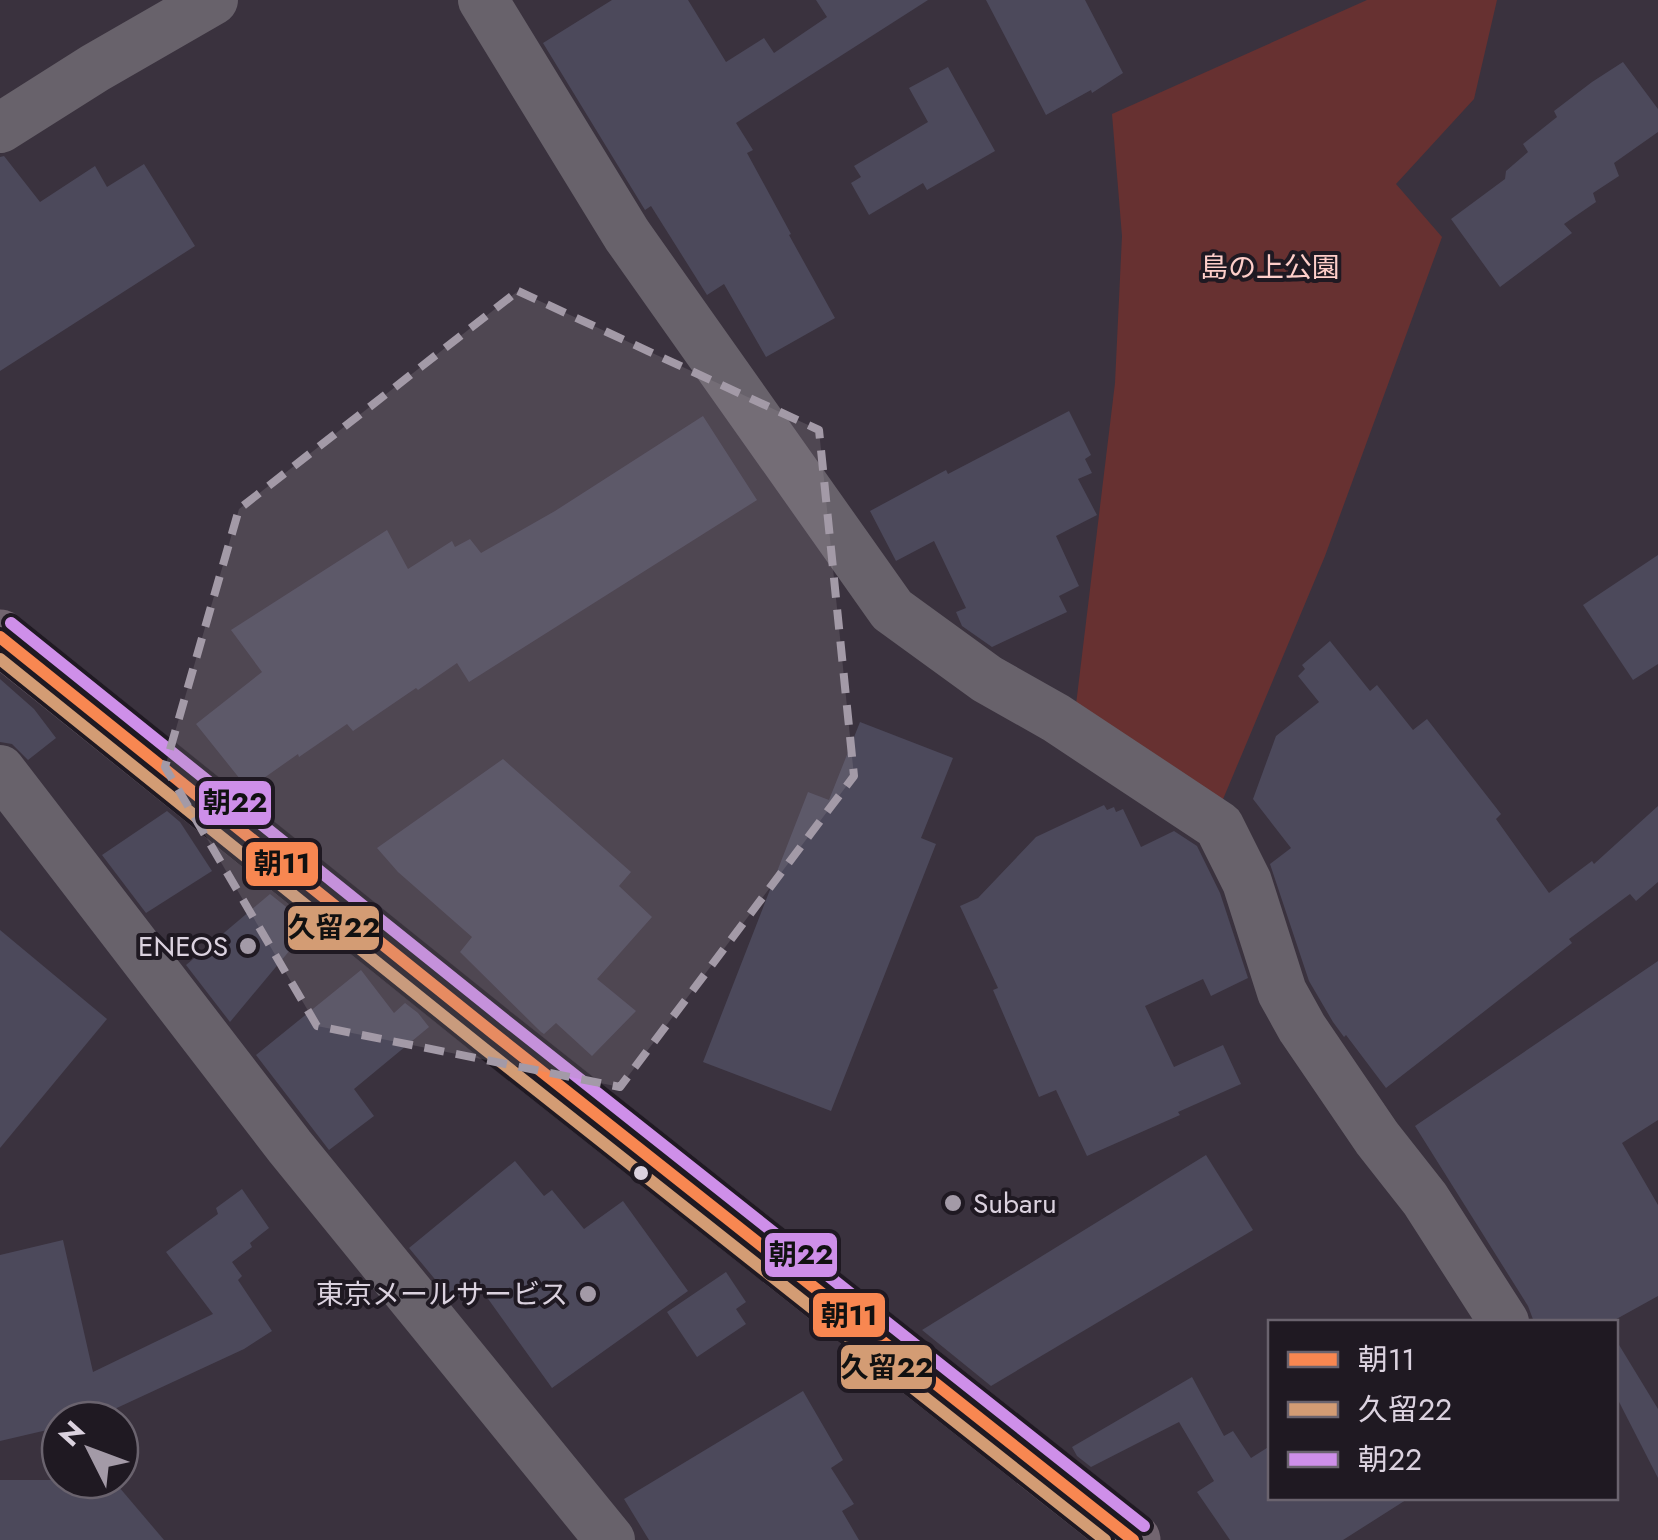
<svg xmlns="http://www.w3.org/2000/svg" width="1658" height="1540" font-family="Jost,'Noto Sans JP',sans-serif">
<rect width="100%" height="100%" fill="#3a323e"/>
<polygon fill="#673131" points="1367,0 1497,0 1474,99 1396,184 1442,237 1325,556 1221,804 1075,713 1115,383 1122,236 1112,114"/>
<g fill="#4c495b">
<polygon points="612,0 688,0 726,62 764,38 774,53 827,17 816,0 928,0 736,123 753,150 747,153 791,234 789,235 835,318 766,357 724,284 707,295 651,206 645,210 543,43"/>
<polygon points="986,0 1085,0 1123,73 1092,93 1091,90 1046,115"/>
<polygon points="1623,62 1658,109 1658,132 1614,163 1619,176 1593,193 1596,202 1564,224 1572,233 1500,287 1451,219 1505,179 1506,171 1528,152 1523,144 1557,117 1554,111 1592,82"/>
<polygon points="948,67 995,151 927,190 923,183 869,215 851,183 861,177 854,166 928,122 909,88"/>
<polygon points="4,156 40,202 95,166 107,187 144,164 195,246 0,371 0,157"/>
<polygon points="1069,411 1091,455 1085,459 1092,473 1078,479 1097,515 1056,536 1079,586 1059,596 1067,612 992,647 962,626 956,612 966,608 934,541 896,561 870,511 946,470 948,474"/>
<polygon points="703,416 757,500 469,682 457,663 418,690 416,688 353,731 347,724 299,757 298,754 254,785 248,779 244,784 196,724 262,672 231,630 387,530 408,569 452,541 455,547 470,539 481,553 555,511"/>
<polygon points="1658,555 1658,664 1633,680 1583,605"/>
<polygon points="1330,641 1370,691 1377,685 1413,730 1427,719 1501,814 1496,819 1549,893 1592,861 1594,864 1658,806 1658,882 1636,901 1630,894 1569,939 1572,943 1386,1088 1346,1035 1344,1037 1333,1022 1309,981 1270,864 1291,848 1253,799 1276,736 1319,702 1298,676 1305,669 1302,665"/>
<polygon points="0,679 34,709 56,738 28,760 12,744 0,742"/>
<polygon points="860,722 953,758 921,838 936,844 831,1111 703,1062 808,792 829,800"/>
<polygon points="503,759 631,872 619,886 652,917 597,979 636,1011 592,1056 556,1023 544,1034 541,1032 460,952 472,937 398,872 377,848"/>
<polygon points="1104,805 1107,810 1114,807 1116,812 1123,809 1141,847 1174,831 1197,846 1220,893 1248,978 1211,996 1203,979 1145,1006 1174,1067 1223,1045 1241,1084 1178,1112 1180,1115 1087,1156 1056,1090 1039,1097 993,990 998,988 960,906 978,898 1036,837"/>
<polygon points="167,811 180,822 212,871 146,913 102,855"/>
<polygon points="270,894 310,926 230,1022 186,965"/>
<polygon points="0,930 107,1019 0,1148"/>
<polygon points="1658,961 1658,1120 1622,1143 1658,1205 1658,1296 1611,1322 1534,1322 1528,1306 1415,1126"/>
<polygon points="361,970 394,1013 405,1003 418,1013 429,1027 354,1089 374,1116 329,1150 256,1055"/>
<polygon points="1206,1155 1253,1230 991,1386 922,1330"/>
<polygon points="515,1161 544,1196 552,1190 584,1229 623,1201 688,1291 552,1388 476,1282 453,1301 409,1248"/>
<polygon points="242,1189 269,1228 250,1243 252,1247 232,1262 242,1276 238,1280 272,1331 244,1349 93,1419 60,1420 60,1427 0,1441 0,1255 63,1240 93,1372 213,1314 166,1252 218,1214 216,1208"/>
<polygon points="726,1272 746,1302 736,1309 746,1324 697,1357 667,1312"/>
<polygon points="1616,1340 1658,1409 1658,1478 1616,1396"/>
<polygon points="1192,1377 1224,1436 1233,1431 1251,1458 1270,1446 1270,1498 1409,1498 1343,1540 1230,1540 1197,1492 1214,1481 1179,1422 1091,1467 1077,1456 1072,1447"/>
<polygon points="803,1391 843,1460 831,1468 854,1504 842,1511 859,1540 649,1540 624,1499"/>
<polygon points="0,1480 113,1480 164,1540 0,1540"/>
</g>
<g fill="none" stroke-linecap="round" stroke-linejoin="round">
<g stroke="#68626b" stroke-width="50">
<polyline points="483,0 627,235 892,610 987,679 1056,718 1219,826 1247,882 1282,992 1302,1028 1377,1138 1425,1199 1504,1322"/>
<polyline points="0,128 95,68 213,0"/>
<polyline points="0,770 290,1147 610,1540"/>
</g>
<polyline stroke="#726570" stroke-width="55" points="0,637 493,1033 1133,1540"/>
<defs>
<polyline id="bus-1" points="0,637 493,1033 1133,1540"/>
<polyline id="bus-2" points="0,659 482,1047 1105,1540"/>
<polyline id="bus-3" points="11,623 504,1019 1144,1526"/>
</defs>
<use href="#bus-1" stroke="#1f1922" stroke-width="20"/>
<use href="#bus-2" stroke="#1f1922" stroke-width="20"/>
<use href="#bus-3" stroke="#1f1922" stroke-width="20"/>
<use href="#bus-1" stroke="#f88751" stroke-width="12"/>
<use href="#bus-2" stroke="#d39c74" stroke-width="12"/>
<use href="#bus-3" stroke="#ce8fe9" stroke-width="12"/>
</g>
<path fill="#a39aa7" fill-opacity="0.2" stroke="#a39aa7" stroke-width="8" stroke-dasharray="20 12" stroke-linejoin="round" d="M518 291 819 430 854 776 620 1087 317 1026 165 767 239 509Z"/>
<g fill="#a39aa7" stroke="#1f1922" stroke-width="4">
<circle cx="248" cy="946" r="10"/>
<circle cx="953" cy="1203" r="10"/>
<circle cx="588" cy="1294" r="10"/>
</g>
<circle fill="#dbd2df" stroke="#1f1922" stroke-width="4" cx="641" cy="1173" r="9"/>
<g text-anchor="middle" stroke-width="8" stroke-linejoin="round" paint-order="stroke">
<g font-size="28" fill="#fecec9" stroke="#1f1922">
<text x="1270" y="277">島の上公園</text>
</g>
<g font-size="28" fill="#dbd2df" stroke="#1f1922" text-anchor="end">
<text x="228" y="956">ENEOS</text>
<text x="973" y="1213" text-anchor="start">Subaru</text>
<text x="568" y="1304">東京メールサービス</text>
</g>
</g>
<g stroke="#1f1922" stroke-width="4">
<rect x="197" y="779" width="76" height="48" rx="10" fill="#ce8fe9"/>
<rect x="244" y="840" width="76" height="48" rx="10" fill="#f88751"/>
<rect x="286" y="904" width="95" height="48" rx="10" fill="#d39c74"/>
<rect x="763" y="1231" width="76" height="48" rx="10" fill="#ce8fe9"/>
<rect x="811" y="1291" width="76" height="48" rx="10" fill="#f88751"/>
<rect x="839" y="1343" width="95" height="48" rx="10" fill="#d39c74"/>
</g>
<g font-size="28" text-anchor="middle" font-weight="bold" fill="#111">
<text x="235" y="812">朝22</text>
<text x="282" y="873">朝11</text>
<text x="334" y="937">久留22</text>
<text x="801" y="1264">朝22</text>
<text x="849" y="1325">朝11</text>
<text x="887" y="1377">久留22</text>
</g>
<rect x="1268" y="1320" width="350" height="180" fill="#1f1922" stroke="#6a636e" stroke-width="2.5"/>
<rect x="1288" y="1352" width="50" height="15" fill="#f88751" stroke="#6a636e" stroke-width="2.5"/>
<text x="1358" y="1370" font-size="30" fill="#dbd2df">朝11</text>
<rect x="1288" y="1402" width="50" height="15" fill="#d39c74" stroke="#6a636e" stroke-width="2.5"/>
<text x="1358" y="1420" font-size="30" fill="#dbd2df">久留22</text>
<rect x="1288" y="1452" width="50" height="15" fill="#ce8fe9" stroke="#6a636e" stroke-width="2.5"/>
<text x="1358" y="1470" font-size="30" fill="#dbd2df">朝22</text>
<g transform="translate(90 1450) rotate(312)"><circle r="48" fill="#1f1922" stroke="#6a636e" stroke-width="2.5"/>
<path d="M0-8L18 38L0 25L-18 38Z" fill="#a39aa7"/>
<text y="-15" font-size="28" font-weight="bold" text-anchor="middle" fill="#dbd2df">N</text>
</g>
</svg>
